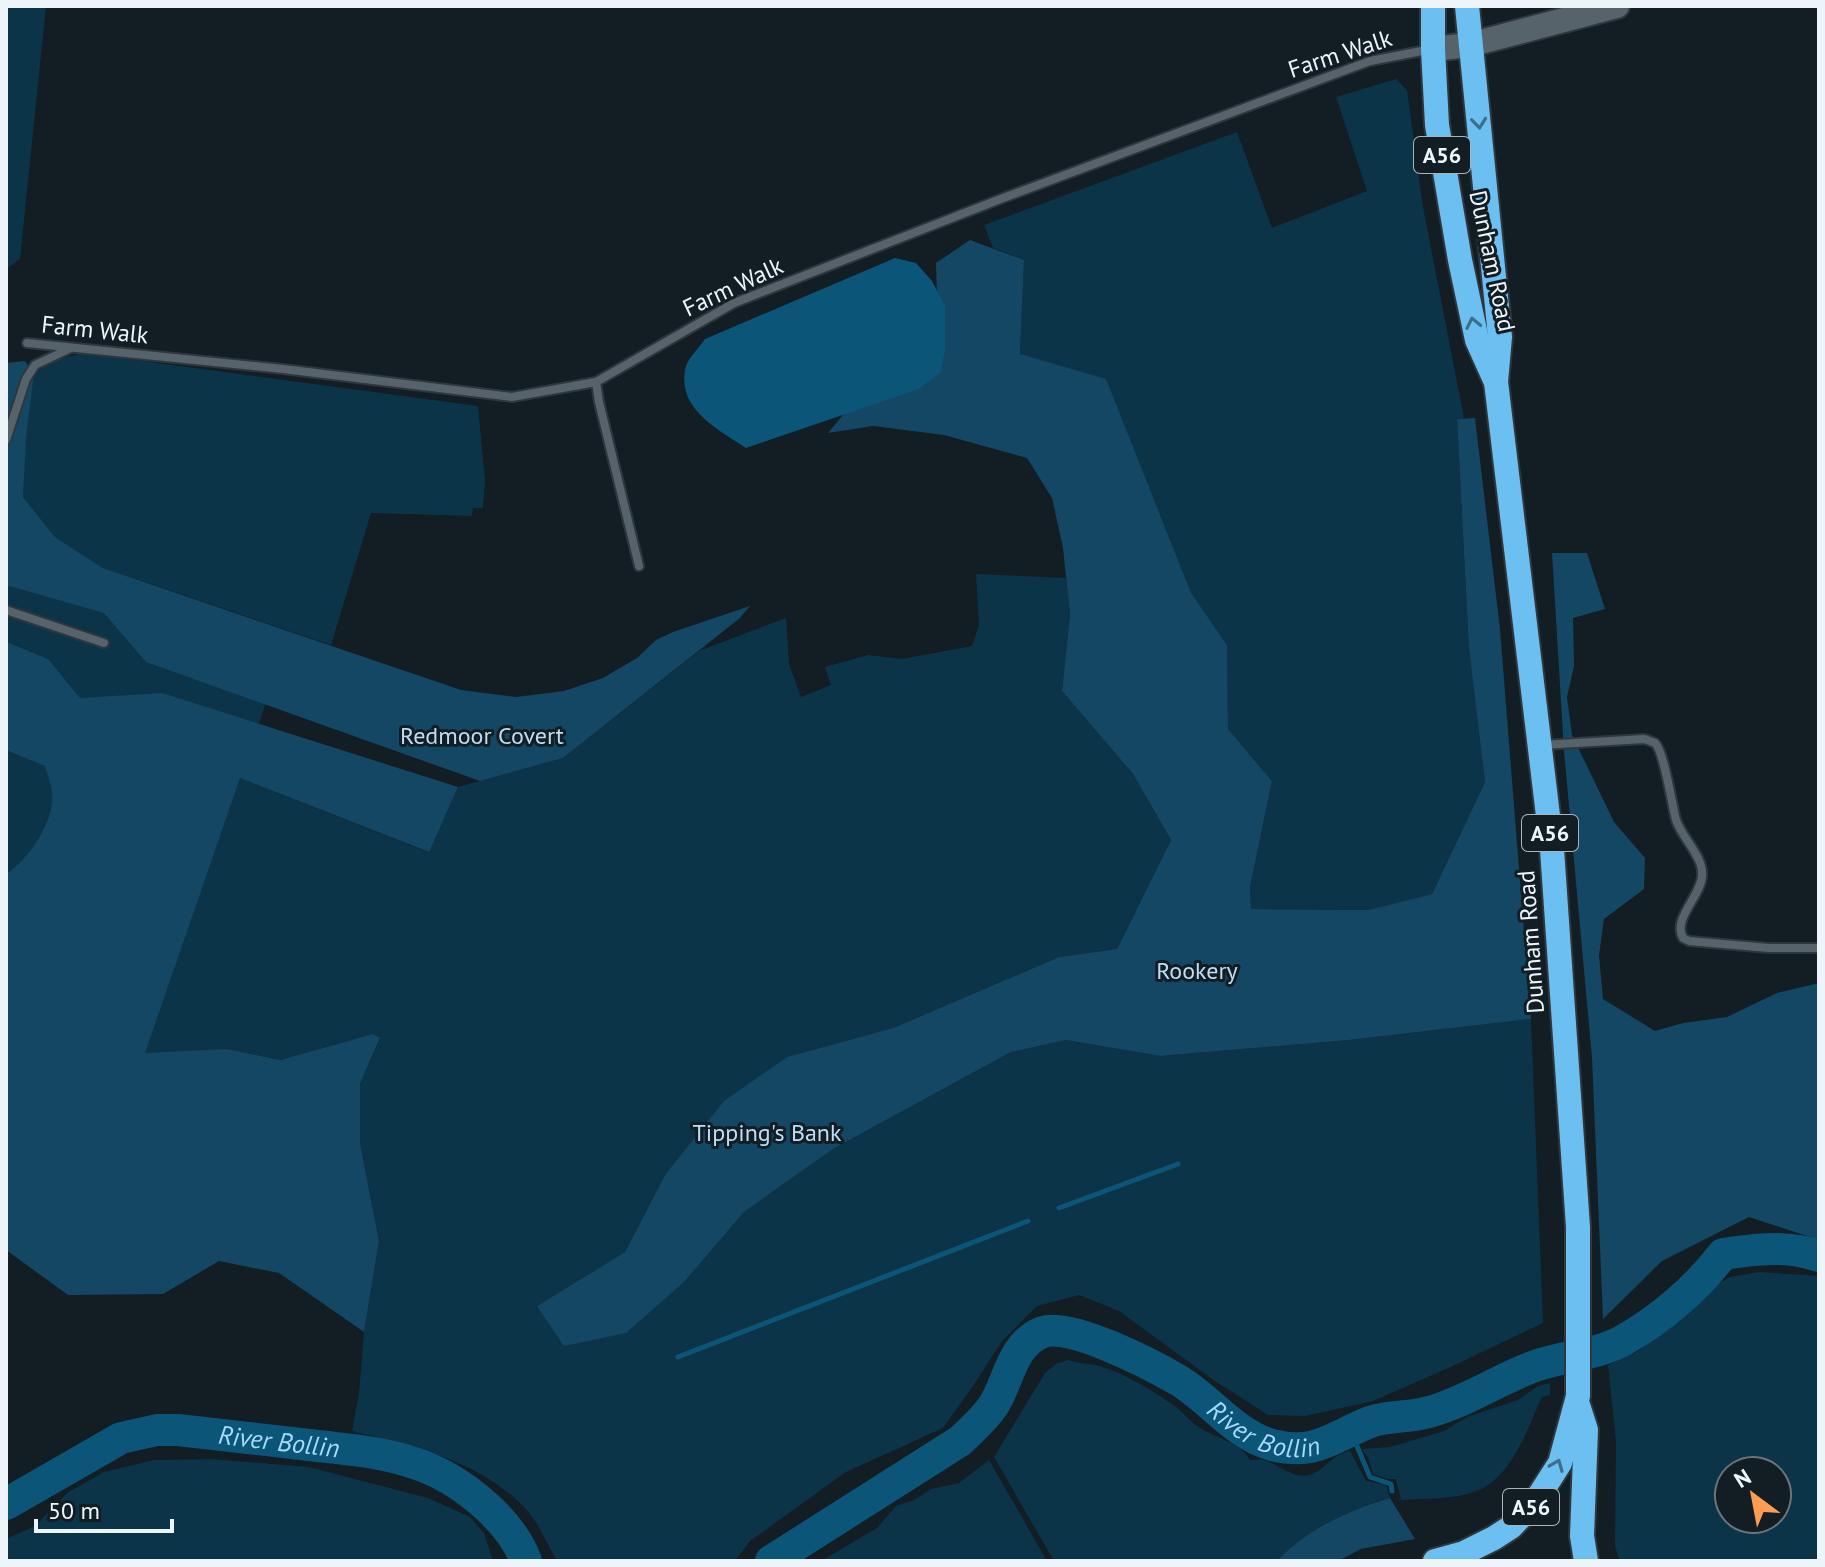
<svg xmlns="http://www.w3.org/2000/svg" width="1825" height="1567" font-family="'PT Sans',sans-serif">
<rect width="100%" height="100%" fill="#121d24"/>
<g fill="#0c3449" fill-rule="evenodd">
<polygon points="6,6 46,6 20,259 6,269"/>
<polygon points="1396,79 1407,90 1423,207 1464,418 1457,419 1469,649 1485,782 1432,894 1368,910 1251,909 1250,887 1272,781 1228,729 1227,645 1020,354 1024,260 993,248 984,225 1237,132 1272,228 1367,191 1336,97"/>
<polygon points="83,353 478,406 485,480 483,508 473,508 472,516 371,513 331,645 103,568 55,537 23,497 25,437 34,374 54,360"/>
<path d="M6 547 286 645 240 778 428 852 458 787 563 758 699 651 786 618 789 664 801 697 831 685 825 667 868 655 902 659 972 646 979 625 976 574 1066 578 1070 614 1062 691 1133 774 1171 840 1117 949 1059 957 893 1028 787 1057 665 1175 625 1252 537 1306 685 1281 744 1212 833 1149 1011 1052 1066 1040 1160 1056 1349 1040 1531 1019 1543 1323 1455 1365 1373 1401 1305 1416 1268 1415 1212 1379 1119 1311 1079 1295 1037 1306 1002 1341 975 1383 943 1428 846 1472 750 1541 735 1561H557C547 1544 538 1522 525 1508 477 1459 415 1447 352 1431L359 1393 364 1332 379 1241 360 1143V1084L380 1039H355L280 1060 227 1049 6 1239Z"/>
<path d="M1760 1272 1819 1276V1561H1620L1615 1546 1616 1441 1608 1365 1638 1351 1671 1327 1714 1286 1730 1277ZM1729 1471H1777V1519H1729Z"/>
<path d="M1068 1360C1079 1364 1088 1363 1099 1366 1124 1373 1154 1391 1176 1407 1184 1413 1190 1422 1199 1427 1216 1439 1238 1440 1250 1460 1254 1460 1259 1459 1263 1460 1279 1463 1293 1481 1312 1474 1326 1469 1331 1455 1350 1451L1366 1481 1386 1485 1390 1498C1349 1510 1307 1529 1277 1561H1054L994 1457 1045 1373 1056 1364Z"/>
<path d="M1550 1383V1395L1542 1397C1527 1429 1512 1478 1476 1491 1453 1500 1425 1498 1401 1500L1396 1479H1387L1373 1474 1368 1458 1362 1449 1390 1447 1444 1431 1467 1417 1518 1400 1538 1386Z"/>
<polygon points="211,1459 309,1467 428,1498 470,1517 484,1533 493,1561 6,1561 6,1539 35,1526 67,1493 104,1472 154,1460"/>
<polygon points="989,1460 1047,1561 821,1561 877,1528 896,1506 914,1500 931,1489 959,1483"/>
</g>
<g fill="#144763">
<polygon points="970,240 1024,260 1020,354 1106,379 1191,593 1227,645 1228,729 1272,781 1250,887 1251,909 1368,910 1432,894 1485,782 1469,649 1457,419 1475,418 1500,629 1531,1019 1349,1040 1160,1056 1066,1040 1011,1052 833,1149 744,1212 685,1281 626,1333 564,1346 537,1306 625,1252 665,1175 724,1101 787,1057 893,1028 1059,957 1117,949 1171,840 1133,774 1062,691 1070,614 1063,548 1052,498 1027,458 944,435 873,426 828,433 862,392 938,333 936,263"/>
<polygon points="25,361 34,374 26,437 23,497 55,537 103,568 461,690 516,697 564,691 603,678 637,658 656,640 673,632 750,606 740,618 563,758 480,781 146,662 104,613 6,585 6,363"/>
<polygon points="1552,553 1587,553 1605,609 1573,618 1574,666 1567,697 1572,735 1614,822 1645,858 1644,889 1604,919 1599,955 1603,999 1655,1031 1683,1023 1727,1017 1777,993 1819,983 1819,1240 1749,1217 1662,1261 1603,1319 1592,1058 1564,751"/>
<path d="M6 642 48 659 80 698 162 693 458 787 429 852 240 778 145 1053 227 1049 280 1060 373 1034 380 1038 360 1084V1143L379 1241 364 1332 279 1273 219 1261 163 1294 68 1295 6 1250V874C29 859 56 820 52 791 51 783 47 774 45 766L6 750Z"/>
<path d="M1390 1498 1415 1539 1361 1549 1338 1561H1277C1307 1529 1349 1510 1390 1498Z"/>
</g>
<path fill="#0b5579" d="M895 258 916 263 932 281 945 306V349L941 372 919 389 746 448C717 429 675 408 686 366 689 357 700 347 705 339Z"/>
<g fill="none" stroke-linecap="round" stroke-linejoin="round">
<g stroke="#0b5579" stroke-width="5">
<polyline points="1059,1208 1178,1164"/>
<polyline points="678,1357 1028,1221"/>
<polyline points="1351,1432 1370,1477 1391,1484 1392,1491"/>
</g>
<g stroke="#0b5579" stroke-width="32">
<path id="s1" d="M6 1504 121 1438 157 1430H178C225 1435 271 1441 318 1446 351 1450 383 1452 414 1463 458 1477 510 1518 526 1561"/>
<path id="s2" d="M771 1561 960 1441C972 1430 984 1419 993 1406 1009 1382 1011 1344 1043 1332 1070 1322 1152 1365 1178 1380 1210 1399 1235 1435 1272 1445 1316 1456 1332 1437 1370 1422 1388 1415 1410 1418 1429 1412 1466 1402 1499 1379 1535 1366 1563 1356 1596 1355 1622 1341 1660 1320 1697 1288 1723 1254 1757 1249 1786 1245 1819 1256"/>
</g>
<defs>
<g id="lane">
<polyline points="27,343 283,369 512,397 596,382 734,303 1003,198 1370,61 1432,49"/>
<polyline points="596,382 599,402 639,566"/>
<polyline points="6,440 26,379 35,365 71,348"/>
<polyline points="6,610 104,643"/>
<path d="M1542 745 1644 739C1645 739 1655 743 1655 743 1664 751 1672 805 1676 820 1682 838 1704 857 1702 876 1701 896 1672 919 1683 938L1689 941 1769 948H1819"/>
</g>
<polyline id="secondary" points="1433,49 1469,45 1617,6"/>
<g id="highway">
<polyline points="1433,6 1433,49 1437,125 1460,260 1477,340 1495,380"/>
<polyline points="1578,1405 1586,1430 1582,1536 1586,1561"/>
<polyline points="1435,1561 1464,1553 1494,1538 1511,1527 1535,1502 1560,1463 1578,1396 1578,1227 1552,849 1496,382 1500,337 1467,6"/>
</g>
</defs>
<use href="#lane" stroke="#30373c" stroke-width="12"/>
<use href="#secondary" stroke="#30373c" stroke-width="28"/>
<use href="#highway" stroke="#30373c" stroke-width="28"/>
<use href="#lane" stroke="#56636b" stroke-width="8"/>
<use href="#secondary" stroke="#56636b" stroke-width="24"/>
<use href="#highway" stroke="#6bbff1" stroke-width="24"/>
</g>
<defs><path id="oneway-chevron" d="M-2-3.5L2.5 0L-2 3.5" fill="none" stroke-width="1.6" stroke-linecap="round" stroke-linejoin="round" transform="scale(2)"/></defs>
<g stroke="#3e6e8a">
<use href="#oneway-chevron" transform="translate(1479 123) rotate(84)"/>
<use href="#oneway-chevron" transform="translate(1473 323) rotate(-102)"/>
<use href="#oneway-chevron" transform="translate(1557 1465) rotate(-68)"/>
</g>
<g text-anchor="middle" stroke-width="6" stroke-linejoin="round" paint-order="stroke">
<g fill="#121d24" stroke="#abb4ba" stroke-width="2">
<rect x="1414" y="137" width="56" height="36" rx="6"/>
<rect x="1522" y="815" width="56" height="36" rx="6"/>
<rect x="1503" y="1489" width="56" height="36" rx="6"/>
</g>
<g font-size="22" font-weight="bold" fill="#edf5fa">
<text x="1442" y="163">A56</text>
<text x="1550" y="841">A56</text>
<text x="1531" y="1515">A56</text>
</g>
<g font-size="24" fill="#edf5fa" stroke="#121d24">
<text transform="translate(1340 54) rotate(-18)" y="8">Farm Walk</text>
<text transform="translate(1492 261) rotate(78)" y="8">Dunham Road</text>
<text transform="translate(733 287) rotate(-25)" y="8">Farm Walk</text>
<text transform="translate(95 330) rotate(6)" y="8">Farm Walk</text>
<text transform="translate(1531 942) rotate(-94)" y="8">Dunham Road</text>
</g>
<g font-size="24" fill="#bcdef4" stroke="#121d24">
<text x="482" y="744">Redmoor Covert</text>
<text x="1197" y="979">Rookery</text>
<text x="767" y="1141">Tipping's Bank</text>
</g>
<g font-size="26" font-style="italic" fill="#a6dafb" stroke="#121d24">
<text dy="9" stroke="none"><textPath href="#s2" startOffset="612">River Bollin</textPath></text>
<text dy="9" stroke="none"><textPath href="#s1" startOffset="292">River Bollin</textPath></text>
</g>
</g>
<rect width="1825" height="1567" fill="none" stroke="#edf5fa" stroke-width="16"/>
<g transform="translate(1753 1495) rotate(328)"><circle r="38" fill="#121d24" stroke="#6a737a" stroke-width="2"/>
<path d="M0-6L14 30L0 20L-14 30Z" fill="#fc9d53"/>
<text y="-12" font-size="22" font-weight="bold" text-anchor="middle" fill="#edf5fa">N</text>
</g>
<path d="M36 1519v12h136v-12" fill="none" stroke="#edf5fa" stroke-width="4"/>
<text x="48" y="1519" font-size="24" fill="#edf5fa" stroke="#121d24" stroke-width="6" paint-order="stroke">50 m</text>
</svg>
